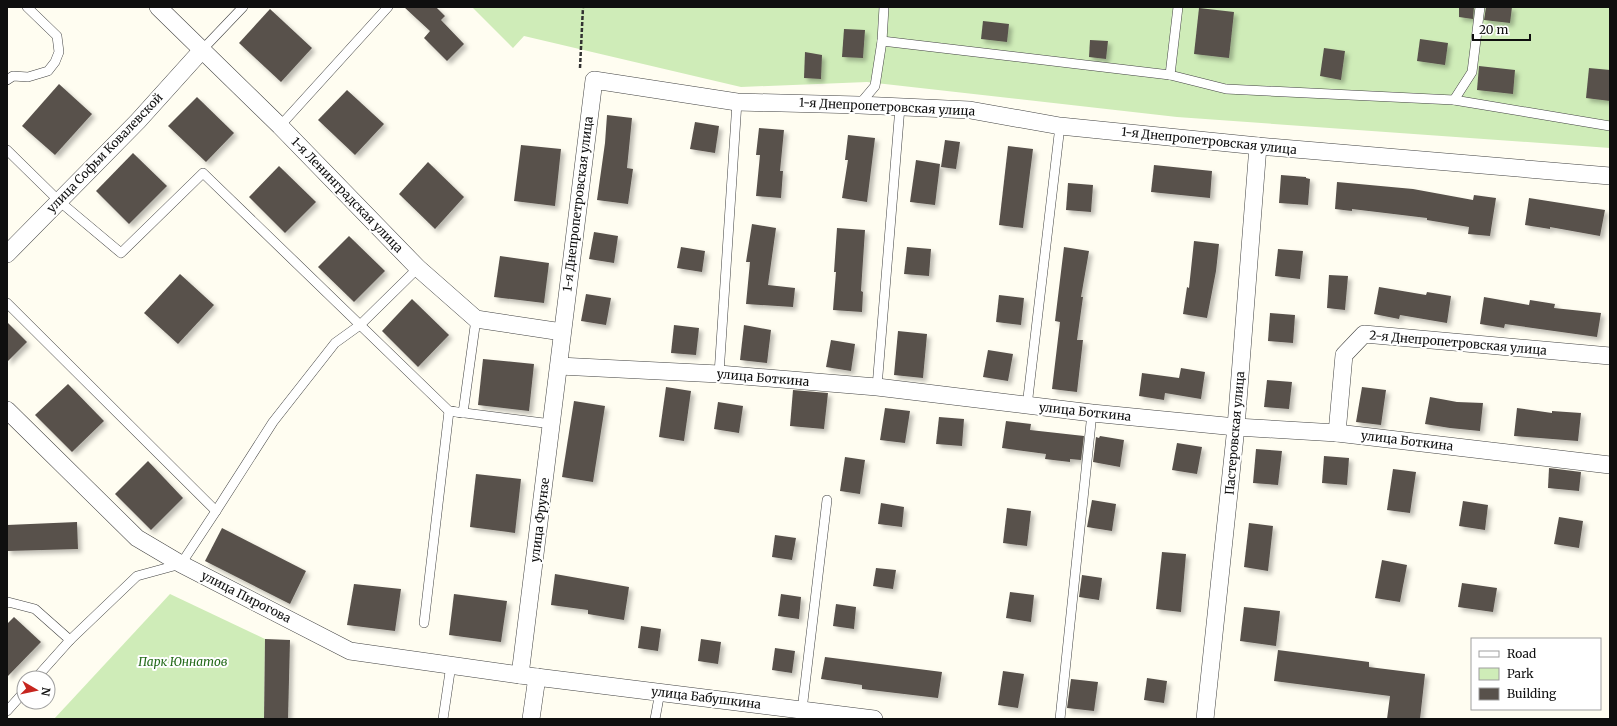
<svg xmlns="http://www.w3.org/2000/svg" width="1617" height="726" font-family="Merriweather,serif">
<defs>
<filter id="shadow"><feDropShadow dx="3.5" dy="3.5" stdDeviation="2" flood-color="#0004"/></filter>
</defs>
<rect width="100%" height="100%" fill="#fffdf1"/>
<g fill="#cfecb8">
<polygon points="472,7 1610,7 1610,148 1177,117 867,82 741,87 524,36 513,48"/>
<polygon points="170,594 265,639 264,719 54,719"/>
</g>
<g fill="#58514b" filter="url(#shadow)">
<polygon points="404,7 436,7 445,16 441,20 464,44 447,61 424,38 430,31"/>
<polygon points="1459,7 1474,7 1473,19 1459,17"/>
<polygon points="1486,7 1512,7 1510,23 1484,20"/>
<polygon points="1199,8 1234,12 1229,58 1194,54"/>
<polygon points="270,9 312,48 281,82 239,43"/>
<polygon points="983,21 1009,24 1007,42 981,39"/>
<polygon points="844,29 865,30 863,58 842,57"/>
<polygon points="1420,39 1448,43 1445,65 1417,61"/>
<polygon points="1090,40 1108,41 1106,59 1089,57"/>
<polygon points="1324,48 1345,51 1341,80 1320,76"/>
<polygon points="805,52 822,55 821,79 804,78"/>
<polygon points="1479,66 1515,70 1513,94 1477,90"/>
<polygon points="1589,68 1610,70 1610,101 1586,98"/>
<polygon points="59,84 92,114 55,155 22,126"/>
<polygon points="347,90 384,124 355,155 318,120"/>
<polygon points="197,97 234,133 206,162 168,126"/>
<polygon points="607,115 632,118 627,168 633,169 628,204 597,200 605,143"/>
<polygon points="695,122 719,126 715,153 690,149"/>
<polygon points="759,128 784,130 780,171 783,171 781,198 756,196 760,155 756,155"/>
<polygon points="848,135 875,138 867,202 842,198 848,160 845,160"/>
<polygon points="945,140 960,142 956,169 941,167"/>
<polygon points="521,145 561,149 555,206 514,201"/>
<polygon points="1008,146 1033,149 1023,228 999,225"/>
<polygon points="133,153 167,186 129,224 96,191"/>
<polygon points="916,160 940,164 935,205 910,202"/>
<polygon points="428,162 464,197 435,229 399,194"/>
<polygon points="1154,165 1212,171 1210,198 1151,192"/>
<polygon points="279,166 316,202 285,233 249,197"/>
<polygon points="1281,175 1306,177 1306,178 1310,179 1308,205 1279,203"/>
<polygon points="1337,182 1413,189 1473,200 1474,195 1496,198 1490,236 1468,234 1469,227 1427,220 1427,218 1352,209 1352,211 1335,209"/>
<polygon points="1068,183 1093,185 1091,212 1066,210"/>
<polygon points="1529,198 1605,210 1600,236 1550,227 1550,229 1525,225"/>
<polygon points="752,224 776,228 768,285 795,288 793,307 746,304 750,262 746,262"/>
<polygon points="837,228 865,230 861,291 863,292 862,312 833,310 836,272 834,272"/>
<polygon points="594,232 618,236 614,263 589,259"/>
<polygon points="349,236 385,271 354,302 318,267"/>
<polygon points="1194,241 1219,244 1216,271 1207,318 1183,314 1187,287 1189,288"/>
<polygon points="681,247 705,251 702,272 677,268"/>
<polygon points="907,247 931,249 929,276 904,274"/>
<polygon points="1064,247 1089,251 1081,297 1083,297 1077,340 1083,340 1077,392 1052,389 1060,322 1055,321"/>
<polygon points="1278,249 1303,251 1300,279 1275,276"/>
<polygon points="500,256 549,263 544,303 494,297"/>
<polygon points="180,274 214,305 178,344 144,313"/>
<polygon points="1329,275 1348,276 1345,310 1327,308"/>
<polygon points="1379,287 1426,295 1427,292 1451,296 1447,323 1400,315 1399,319 1374,314"/>
<polygon points="586,294 611,298 606,325 581,321"/>
<polygon points="999,295 1024,298 1021,325 996,322"/>
<polygon points="1484,297 1529,305 1530,300 1555,304 1554,308 1601,313 1597,337 1505,324 1504,328 1480,324"/>
<polygon points="412,299 449,335 418,367 382,331"/>
<polygon points="1270,313 1295,315 1293,343 1268,341"/>
<polygon points="7,322 27,342 7,362"/>
<polygon points="674,325 699,328 696,355 671,353"/>
<polygon points="744,325 771,330 767,363 740,360"/>
<polygon points="898,331 927,334 923,378 894,375"/>
<polygon points="831,340 855,344 851,371 826,367"/>
<polygon points="988,350 1013,354 1008,381 983,377"/>
<polygon points="483,359 534,364 529,411 478,405"/>
<polygon points="1181,368 1205,372 1201,399 1165,393 1164,400 1139,396 1142,373 1179,378"/>
<polygon points="1267,380 1292,382 1289,409 1264,407"/>
<polygon points="68,384 104,421 72,452 35,415"/>
<polygon points="666,387 691,391 684,441 659,437"/>
<polygon points="1362,387 1386,390 1381,425 1356,422"/>
<polygon points="793,390 828,393 824,429 790,426"/>
<polygon points="1430,397 1457,402 1483,403 1480,431 1450,428 1425,424"/>
<polygon points="574,401 605,406 593,482 562,477"/>
<polygon points="718,402 743,406 739,433 714,429"/>
<polygon points="885,408 910,411 905,443 880,440"/>
<polygon points="1517,408 1552,413 1552,411 1581,413 1578,441 1514,436"/>
<polygon points="939,417 964,419 962,446 936,444"/>
<polygon points="1006,421 1031,424 1030,430 1084,436 1081,460 1070,459 1070,462 1045,459 1046,454 1002,448"/>
<polygon points="1100,436 1124,440 1120,467 1093,462 1096,437 1099,438"/>
<polygon points="1177,443 1202,447 1197,474 1172,470"/>
<polygon points="1256,449 1282,451 1278,485 1253,483"/>
<polygon points="1324,456 1349,458 1347,485 1322,483"/>
<polygon points="845,457 865,460 860,494 840,491"/>
<polygon points="148,461 183,498 151,530 115,494"/>
<polygon points="1549,468 1581,472 1579,491 1548,488"/>
<polygon points="1393,469 1416,472 1410,513 1387,510"/>
<polygon points="476,474 521,479 515,533 470,527"/>
<polygon points="1092,500 1116,504 1112,531 1087,527"/>
<polygon points="1463,501 1488,505 1485,530 1459,526"/>
<polygon points="881,503 904,507 902,527 878,524"/>
<polygon points="1007,508 1031,511 1027,546 1003,543"/>
<polygon points="1559,517 1583,521 1579,548 1554,544"/>
<polygon points="77,522 78,549 7,551 7,525"/>
<polygon points="1249,523 1273,526 1268,571 1244,567"/>
<polygon points="222,528 306,571 290,604 205,561"/>
<polygon points="775,535 796,538 792,560 772,557"/>
<polygon points="1162,552 1186,554 1181,612 1156,609"/>
<polygon points="1382,560 1407,565 1400,602 1375,598"/>
<polygon points="876,568 896,570 893,589 873,586"/>
<polygon points="555,574 629,587 624,620 588,614 588,610 551,605"/>
<polygon points="1082,575 1102,578 1099,600 1079,597"/>
<polygon points="1462,583 1497,588 1493,612 1458,607"/>
<polygon points="354,584 401,589 395,631 347,625"/>
<polygon points="1010,592 1034,595 1031,622 1006,618"/>
<polygon points="454,594 507,601 501,642 449,635"/>
<polygon points="781,594 801,597 799,619 778,616"/>
<polygon points="836,604 856,607 854,629 833,626"/>
<polygon points="1244,607 1280,611 1276,646 1240,641"/>
<polygon points="14,617 41,642 7,677 7,624"/>
<polygon points="641,626 661,629 658,651 638,648"/>
<polygon points="265,639 290,640 288,719 264,719"/>
<polygon points="701,639 721,642 718,664 698,661"/>
<polygon points="775,648 795,651 792,673 772,670"/>
<polygon points="1278,650 1369,662 1369,667 1425,674 1420,719 1387,719 1390,696 1274,681"/>
<polygon points="825,657 942,672 938,698 862,689 862,685 821,679"/>
<polygon points="1003,671 1024,674 1018,708 998,705"/>
<polygon points="1147,678 1167,681 1164,703 1144,700"/>
<polygon points="1071,679 1098,682 1094,711 1067,708"/>
</g>
<g fill="none" stroke-linecap="round" stroke-linejoin="round">
<defs>
<g id="service">
<polyline points="882,41 1170,75 1226,89 1454,100 1610,126"/>
<polyline points="202,50 243,7"/>
<polyline points="1170,75 1178,7"/>
<polyline points="7,80 13,76 28,77 48,71 55,62 59,52 57,36 27,7"/>
<polyline points="1454,100 1472,72 1480,7"/>
<polyline points="859,105 875,86 882,41 884,7"/>
<polyline points="280,126 388,7"/>
<polyline points="7,150 59,201 121,253 203,173 449,411 552,424"/>
<polyline points="7,303 216,511"/>
<polyline points="719,374 737,102"/>
<polyline points="877,387 900,107"/>
<polyline points="1027,406 1060,126"/>
<polyline points="7,603 8,602 35,609 70,640"/>
<polyline points="424,623 449,411 463,413 476,319"/>
<polyline points="36,678 70,640 137,576 181,564 216,511 273,422 335,343 360,325 418,268"/>
<polyline points="802,710 827,500"/>
<polyline points="7,711 24,692"/>
<polyline points="443,719 451,665"/>
<polyline points="655,719 660,692"/>
<polyline points="1060,719 1092,413"/>
</g>
<g id="minor">
<polyline points="158,7 280,126 418,268 476,319 562,332"/>
<polyline points="7,254 138,121 202,50"/>
<polyline points="559,366 719,374 877,387 1092,413 1236,427 1337,433 1610,465"/>
<polyline points="7,410 137,538 181,564 350,651 520,675 874,719"/>
<polyline points="1337,433 1344,355 1364,334 1610,356"/>
<polyline points="520,675 594,80 737,102 859,105 970,110 1060,126 1258,146 1610,176"/>
<polyline points="531,719 537,677"/>
<polyline points="1205,719 1236,427 1258,146"/>
</g>
</defs>
<use href="#service" stroke="#424242" stroke-width="10"/>
<use href="#minor" stroke="#424242" stroke-width="18"/>
<polyline stroke="#313131" stroke-width="2.5" stroke-dasharray="4 2" stroke-linecap="butt" points="580,68 583,7"/>
<use href="#service" stroke="#fff" stroke-width="9"/>
<use href="#minor" stroke="#fff" stroke-width="17"/>
</g>
<g text-anchor="middle" stroke-width="4" stroke-linejoin="round" paint-order="stroke">
<g font-size="12" fill="#0f0f0f" stroke="#fff">
<text transform="translate(887 107) rotate(3)" y="4">1-я Днепропетровская улица</text>
<text transform="translate(1209 141) rotate(6)" y="4">1-я Днепропетровская улица</text>
<text transform="translate(105 153) rotate(-46)" y="4">улица Софьи Ковалевской</text>
<text transform="translate(347 195) rotate(46)" y="4">1-я Ленинградская улица</text>
<text transform="translate(578 204) rotate(-83)" y="4">1-я Днепропетровская улица</text>
<text transform="translate(1458 343) rotate(5)" y="4">2-я Днепропетровская улица</text>
<text transform="translate(763 378) rotate(5)" y="4">улица Боткина</text>
<text transform="translate(1085 412) rotate(6)" y="4">улица Боткина</text>
<text transform="translate(1235 433) rotate(-85)" y="4">Пастеровская улица</text>
<text transform="translate(1407 441) rotate(7)" y="4">улица Боткина</text>
<text transform="translate(540 520) rotate(-83)" y="4">улица Фрунзе</text>
<text transform="translate(246 597) rotate(27)" y="4">улица Пирогова</text>
<text transform="translate(706 698) rotate(7)" y="4">улица Бабушкина</text>
</g>
<g font-size="12" font-style="italic" fill="#256b1b" stroke="#fff">
<text x="183" y="666">Парк Юннатов</text>
</g>
</g>
<rect width="1617" height="726" fill="none" stroke="#0f0f0f" stroke-width="16"/>
<rect x="1471" y="638" width="130" height="72" fill="#ffffff" stroke="#9f9f9f"/>
<rect x="1479" y="651" width="20" height="6" fill="#ffffff" stroke="#9f9f9f"/>
<text x="1507" y="658" font-size="12" fill="#0f0f0f">Road</text>
<rect x="1479" y="668" width="20" height="12" fill="#cfecb8" stroke="#9f9f9f"/>
<text x="1507" y="678" font-size="12" fill="#0f0f0f">Park</text>
<rect x="1479" y="688" width="20" height="12" fill="#58514b" stroke="#9f9f9f"/>
<text x="1507" y="698" font-size="12" fill="#0f0f0f">Building</text>
<g transform="translate(36 690) rotate(99)"><circle r="19" fill="#ffffff" stroke="#9f9f9f"/>
<path d="M0-3L7 15L0 10L-7 15Z" fill="#c6251f"/>
<text y="-6" font-size="11" font-weight="bold" text-anchor="middle" fill="#0f0f0f">N</text>
</g>
<path d="M1473 34v6h57v-6" fill="none" stroke="#0f0f0f" stroke-width="2"/>
<text x="1479" y="34" font-size="12" fill="#0f0f0f" stroke="#ffffff" stroke-width="3" paint-order="stroke">20 m</text>
</svg>
